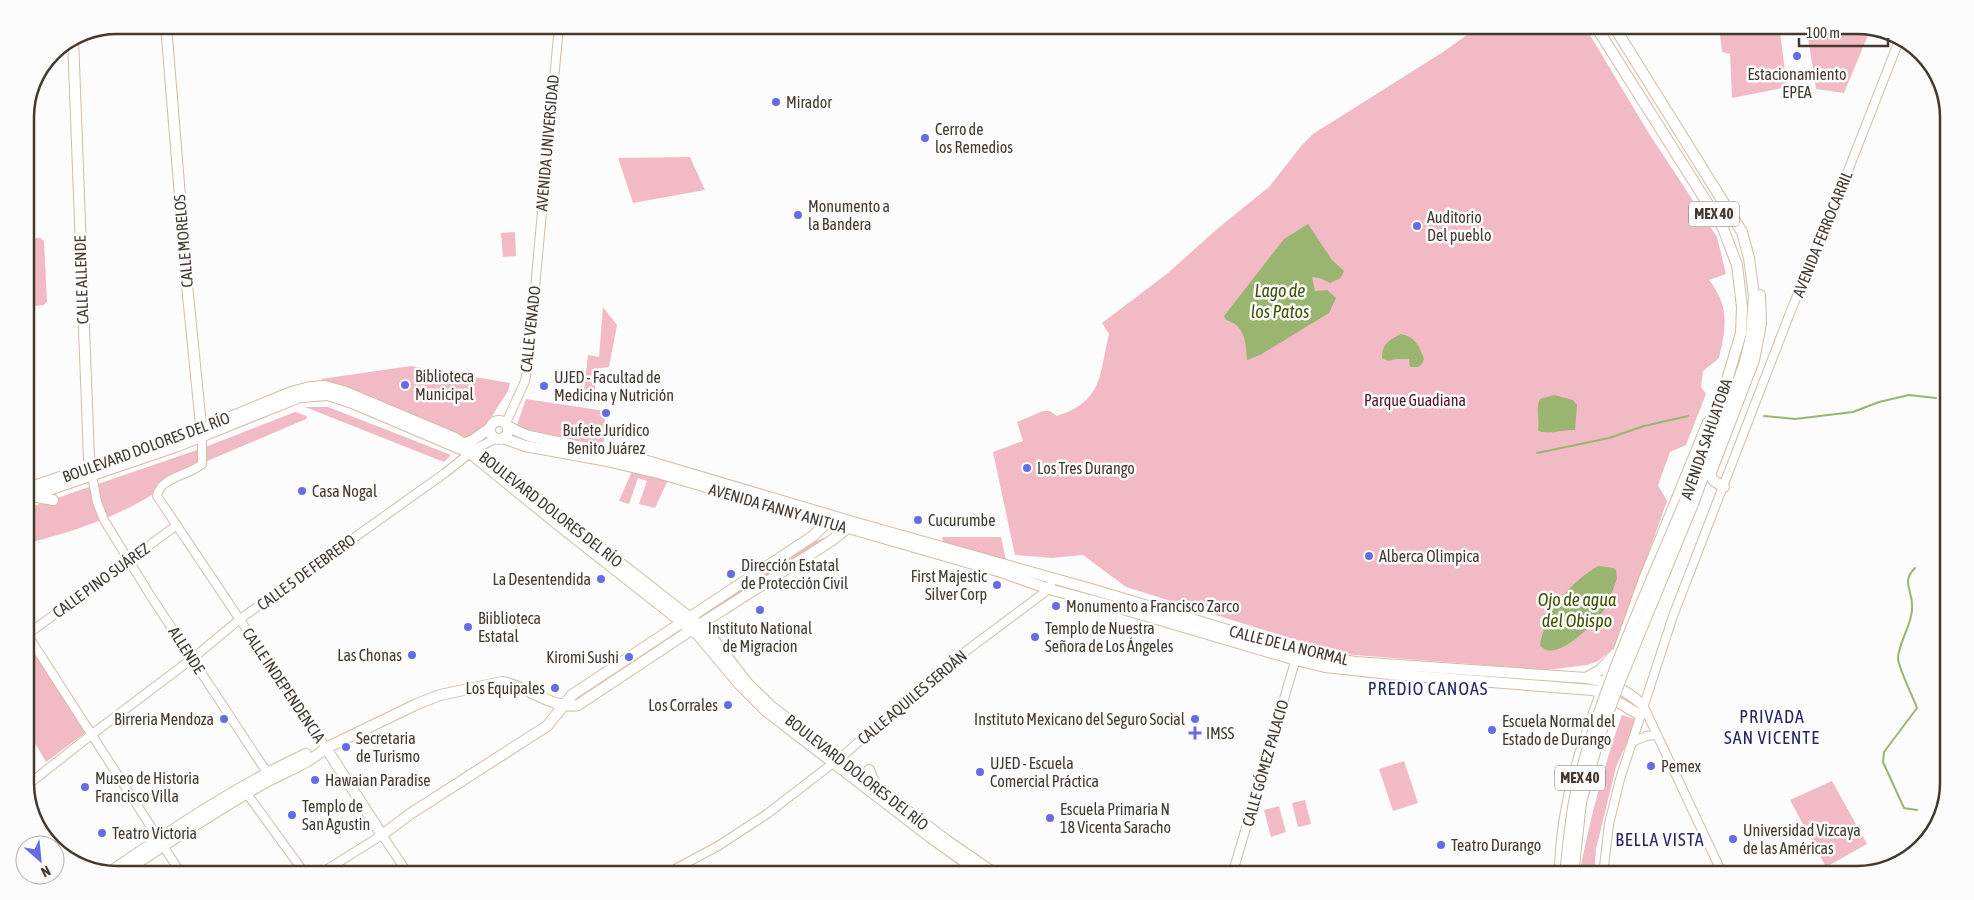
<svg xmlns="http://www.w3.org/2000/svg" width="1974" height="900" font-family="'Asap Condensed',sans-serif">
<rect width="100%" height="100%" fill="#fcfcfc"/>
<g fill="#f2bac4">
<path d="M1481 25H1584L1648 132 1717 237 1726 274 1709 280C1730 306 1726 328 1719 358L1703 371 1701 387 1706 394 1686 445 1670 452 1658 485 1667 501 1615 647 1598 661 1587 665 1547 670 1341 654 1126 587 1083 555 1052 558 1015 555 993 452 1023 441 1017 422 1043 411H1050L1057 416C1103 401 1099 376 1109 334L1102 323 1168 273 1217 229 1269 187 1302 145 1313 134 1443 52Z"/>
<polygon points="1719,25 1779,25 1787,87 1732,98 1730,54 1722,52"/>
<polygon points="1806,25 1857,25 1871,28 1844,93 1816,89"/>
<polygon points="690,157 705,190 633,203 618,158"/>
<polygon points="515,232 516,256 503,257 501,233"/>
<polygon points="25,238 40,238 44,241 47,302 44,305 25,307"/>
<polygon points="603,307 617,325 609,367 594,369 592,381 596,383 593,399 583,399 588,355 599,357"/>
<polygon points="411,366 510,383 508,391 483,430 470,441 321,379"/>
<polygon points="526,399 605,411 604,442 557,445 513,436"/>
<polygon points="305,407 328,407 451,455 444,462"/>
<path d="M295 412 307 416 306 419 165 479C157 484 157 492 150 496 113 519 68 533 25 544V509L200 449Z"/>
<polygon points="632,471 668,480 655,508 639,504 647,481 638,478 629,504 619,501"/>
<polygon points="942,537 1001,537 1006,560 944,546"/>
<polygon points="824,538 826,540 710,616 706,614 706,611 816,541"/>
<polygon points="29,645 85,733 46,762 25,726 25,648"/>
<path d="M1622 715 1637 720 1616 767 1596 849 1594 875H1579C1590 820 1603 768 1622 715Z"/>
<polygon points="1404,761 1418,803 1393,811 1379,769"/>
<polygon points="1832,781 1867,844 1826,867 1790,800"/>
<polygon points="1305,800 1311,824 1298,827 1292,803"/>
<polygon points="1279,806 1286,832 1271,837 1264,810"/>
</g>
<g fill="#9ab56f">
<path d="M1308 224 1332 260 1344 271 1341 278 1330 283 1320 278 1312 277 1315 291 1327 290 1336 298 1329 313 1260 355 1247 360C1246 343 1245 325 1226 320L1224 316 1284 239Z"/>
<path d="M1401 334C1415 337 1419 345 1424 359L1422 364 1418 367H1410L1409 359H1396L1388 361 1382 358C1382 344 1389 340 1401 334Z"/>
<path d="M1554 395 1573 400 1577 405 1575 430C1563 429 1546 436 1538 430 1540 418 1535 409 1540 399Z"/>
<path d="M1598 566 1613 568 1616 570 1617 578C1613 589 1610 601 1604 610 1595 623 1554 666 1540 645 1546 611 1568 584 1598 566Z"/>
</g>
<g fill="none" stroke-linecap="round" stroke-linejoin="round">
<g stroke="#9ab56f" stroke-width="2">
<polyline points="1764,416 1795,419 1853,412 1879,402 1909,395 1936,398"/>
<polyline points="1537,453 1609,438 1644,426 1688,416"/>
<path d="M1915 568C1900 583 1914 590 1912 610 1911 626 1899 642 1898 658 1898 667 1913 697 1917 708L1884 752 1883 762 1904 808 1917 810"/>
</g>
<defs>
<g id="minor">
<polyline points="506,423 525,381 528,365 559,25"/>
<path d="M202 436V464C190 475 160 477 157 496L326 748"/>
<polyline points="92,476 97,502 104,520 150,595 270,777"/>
<polyline points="25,631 182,875"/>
<polyline points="25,636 177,525"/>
<polyline points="1618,649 1643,579 1707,422 1715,414"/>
<polyline points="1643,705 1723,875"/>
<polyline points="1632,742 1646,736 1657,735"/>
<polyline points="25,787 91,735 193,658 240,619 445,473 475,449 497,438"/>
<polyline points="245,791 306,875"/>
<polyline points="318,875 382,835 409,875"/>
<polyline points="664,875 718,846 767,814 846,753 925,684 966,651 1049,589 1053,578"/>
<polyline points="1232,875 1297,655"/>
<path d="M1559 875C1559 800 1586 728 1613 660"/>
<polyline points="1603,875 1609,824 1620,779 1673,616 1790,313 1844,181 1900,38"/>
</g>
<g id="major">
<polyline points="166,25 188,295 202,435"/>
<polyline points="1595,25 1723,228 1737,265 1742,307 1741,333 1721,400 1685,501"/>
<polyline points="1613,25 1742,232 1749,258 1754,296 1751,337 1744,365 1693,504"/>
<polyline points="73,38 89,459 92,474"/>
<circle cx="499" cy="430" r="9"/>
<path d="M508 426 517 431 529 436 644 460 853 522 1098 591 1298 651 1331 658 1355 662 1586 678C1611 682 1624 689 1643 705"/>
<polyline points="503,438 525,446 602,460 658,473 1001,572 1049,589 1116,607 1296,660 1325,667 1390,674 1592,690 1601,692 1640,715"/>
<polyline points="466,443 473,440 490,428"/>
<polyline points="1724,487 1714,481 1710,475 1754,360 1761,324 1760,295"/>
<polyline points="25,489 201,429 291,392 310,387 325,386 346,392 453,437 481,454 707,631 748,684 772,707 946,840 997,875"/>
<polyline points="32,496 53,500"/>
<polyline points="25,498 178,446 300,397 328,395 352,403 470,453 556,523 698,635 739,684 766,711 930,837 983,875"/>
<polyline points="1586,678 1600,670 1616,653"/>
<polyline points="326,748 382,835 410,814 547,726 572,695 813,536 831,519"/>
<polyline points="869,770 875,785"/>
<path d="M108 873C172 830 236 786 306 754"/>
<path d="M120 875C165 844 212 814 259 786 281 773 307 765 326 748L417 704 440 695 502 682C525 685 553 710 578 705L691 630 831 541 851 525"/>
</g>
</defs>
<use href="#minor" stroke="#d5bca3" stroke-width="10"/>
<use href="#major" stroke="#d5bca3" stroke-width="12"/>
<use href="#minor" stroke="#fff" stroke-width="8"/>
<use href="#major" stroke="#fff" stroke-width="10"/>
<defs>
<g id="major-bridge">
<path d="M1565 875C1568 847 1570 819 1576 792 1600 691 1645 596 1685 501"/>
<polyline points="1573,875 1581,802 1599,738 1620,681 1693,504"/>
</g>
</defs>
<use href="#major-bridge" stroke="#d5bca3" stroke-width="12" stroke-linecap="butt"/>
<use href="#major-bridge" stroke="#fff" stroke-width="10"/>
</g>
<g fill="#676ce5" stroke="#fcfcfc" stroke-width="2">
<circle cx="1797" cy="56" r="5"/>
<circle cx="776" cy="102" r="5"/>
<circle cx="925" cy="138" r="5"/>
<circle cx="798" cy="215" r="5"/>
<circle cx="1417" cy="226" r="5"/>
<circle cx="405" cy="385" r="5"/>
<circle cx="544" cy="386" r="5"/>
<circle cx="606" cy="413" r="5"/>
<circle cx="1027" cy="468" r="5"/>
<circle cx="302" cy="491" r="5"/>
<circle cx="918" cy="520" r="5"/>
<circle cx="1369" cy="556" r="5"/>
<circle cx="731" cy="574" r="5"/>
<circle cx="601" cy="579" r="5"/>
<circle cx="997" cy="585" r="5"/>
<circle cx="1056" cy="606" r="5"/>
<circle cx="760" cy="610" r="5"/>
<circle cx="468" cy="627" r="5"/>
<circle cx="1035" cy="637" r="5"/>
<circle cx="412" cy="655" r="5"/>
<circle cx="629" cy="657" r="5"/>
<circle cx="555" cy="688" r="5"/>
<circle cx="728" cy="705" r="5"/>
<circle cx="224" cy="719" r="5"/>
<circle cx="1195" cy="719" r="5"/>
<circle cx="1492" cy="730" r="5"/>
<path d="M1192.5 725.5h5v5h5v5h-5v5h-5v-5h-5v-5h5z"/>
<circle cx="346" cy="747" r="5"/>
<circle cx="1651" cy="766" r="5"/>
<circle cx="980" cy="772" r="5"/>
<circle cx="315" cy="780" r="5"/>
<circle cx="85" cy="787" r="5"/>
<circle cx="292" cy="815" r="5"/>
<circle cx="1050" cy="818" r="5"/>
<circle cx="102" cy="833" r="5"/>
<circle cx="1733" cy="839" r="5"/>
<circle cx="1441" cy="845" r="5"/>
</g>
<g text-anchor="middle" stroke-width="5" stroke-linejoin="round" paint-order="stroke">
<g fill="#fcfcfc" stroke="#7a746c" stroke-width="1">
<rect x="1689" y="201.5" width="50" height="25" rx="4"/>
<rect x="1555" y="765.5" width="50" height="25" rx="4"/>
</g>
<g font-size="15" font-weight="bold" fill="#43392e">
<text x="1714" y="219">MEX 40</text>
<text x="1580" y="783">MEX 40</text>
</g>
<g font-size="16" fill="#43392e" stroke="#fcfcfc" text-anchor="start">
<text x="1797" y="80" text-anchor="middle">Estacionamiento<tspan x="1797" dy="18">EPEA</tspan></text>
<text x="786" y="108">Mirador</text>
<text x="935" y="135">Cerro de<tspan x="935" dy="18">los Remedios</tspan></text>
<text x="808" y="212">Monumento a<tspan x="808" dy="18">la Bandera</tspan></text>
<text x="1427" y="223">Auditorio<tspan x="1427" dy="18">Del pueblo</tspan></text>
<text x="415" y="382">Biblioteca<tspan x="415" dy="18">Municipal</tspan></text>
<text x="554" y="383">UJED - Facultad de<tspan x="554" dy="18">Medicina y Nutrición</tspan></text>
<text x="606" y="436" text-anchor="middle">Bufete Jurídico<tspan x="606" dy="18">Benito Juárez</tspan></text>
<text x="1037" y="474">Los Tres Durango</text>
<text x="312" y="497">Casa Nogal</text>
<text x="928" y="526">Cucurumbe</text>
<text x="1379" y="562">Alberca Olimpica</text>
<text x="741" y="571">Dirección Estatal<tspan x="741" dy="18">de Protección Civil</tspan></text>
<text x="987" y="582" text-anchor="end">First Majestic<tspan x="987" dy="18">Silver Corp</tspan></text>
<text x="591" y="585" text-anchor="end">La Desentendida</text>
<text x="1066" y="612">Monumento a Francisco Zarco</text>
<text x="478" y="624">Biiblioteca<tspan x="478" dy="18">Estatal</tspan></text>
<text x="760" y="634" text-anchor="middle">Instituto National<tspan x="760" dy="18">de Migracion</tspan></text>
<text x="1045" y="634">Templo de Nuestra<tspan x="1045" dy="18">Señora de Los Ángeles</tspan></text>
<text x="402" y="661" text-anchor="end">Las Chonas</text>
<text x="619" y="663" text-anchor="end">Kiromi Sushi</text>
<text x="545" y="694" text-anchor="end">Los Equipales</text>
<text x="718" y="711" text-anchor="end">Los Corrales</text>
<text x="214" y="725" text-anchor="end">Birreria Mendoza</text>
<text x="1185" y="725" text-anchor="end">Instituto Mexicano del Seguro Social</text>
<text x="1502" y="727">Escuela Normal del<tspan x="1502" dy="18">Estado de Durango</tspan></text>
<text x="1206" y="739">IMSS</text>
<text x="356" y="744">Secretaria<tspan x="356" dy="18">de Turismo</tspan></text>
<text x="990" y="769">UJED - Escuela<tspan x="990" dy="18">Comercial Práctica</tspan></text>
<text x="1661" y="772">Pemex</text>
<text x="95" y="784">Museo de Historia<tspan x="95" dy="18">Francisco Villa</tspan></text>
<text x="325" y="786">Hawaian Paradise</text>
<text x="302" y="812">Templo de<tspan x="302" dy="18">San Agustin</tspan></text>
<text x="1060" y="815">Escuela Primaria N<tspan x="1060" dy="18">18 Vicenta Saracho</tspan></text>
<text x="1743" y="836">Universidad Vizcaya<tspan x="1743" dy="18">de las Américas</tspan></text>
<text x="112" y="839">Teatro Victoria</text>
<text x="1451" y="851">Teatro Durango</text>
</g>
<g font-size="16" fill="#43392e" stroke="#fcfcfc">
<text transform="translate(547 143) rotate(-85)" y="6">AVENIDA UNIVERSIDAD</text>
<text transform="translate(1822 234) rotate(-68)" y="6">AVENIDA FERROCARRIL</text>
<text transform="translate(183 241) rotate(-95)" y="6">CALLE MORELOS</text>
<text transform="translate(81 280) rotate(-92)" y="6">CALLE ALLENDE</text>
<text transform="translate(530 329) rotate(-84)" y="6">CALLE VENADO</text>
<text transform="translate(1706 439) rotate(-71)" y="6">AVENIDA SAHUATOBA</text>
<text transform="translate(146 447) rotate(-20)" y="6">BOULEVARD DOLORES DEL RÍO</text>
<text transform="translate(778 508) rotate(16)" y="6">AVENIDA FANNY ANITUA</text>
<text transform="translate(551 509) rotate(38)" y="6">BOULEVARD DOLORES DEL RÍO</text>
<text transform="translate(306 572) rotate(-36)" y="6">CALLE 5 DE FEBRERO</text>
<text transform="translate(101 580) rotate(-36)" y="6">CALLE PINO SUÁREZ</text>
<text transform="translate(1289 645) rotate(14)" y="6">CALLE DE LA NORMAL</text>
<text transform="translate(187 650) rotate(57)" y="6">ALLENDE</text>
<text transform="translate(284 685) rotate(56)" y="6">CALLE INDEPENDENCIA</text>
<text transform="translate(912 697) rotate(-40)" y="6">CALLE AQUILES SERDÁN</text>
<text transform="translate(1265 763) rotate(-74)" y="6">CALLE GÓMEZ PALACIO</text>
<text transform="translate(857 772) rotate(38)" y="6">BOULEVARD DOLORES DEL RÍO</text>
</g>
<g font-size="16" fill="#571026" stroke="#fcfcfc">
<text x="1415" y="406">Parque Guadiana</text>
</g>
<g font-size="18" font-style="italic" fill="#3a5200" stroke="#fcfcfc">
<text x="1280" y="297">Lago de<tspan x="1280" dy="21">los Patos</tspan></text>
<text x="1577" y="606">Ojo de agua<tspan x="1577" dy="21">del Obispo</tspan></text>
</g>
<g font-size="18" letter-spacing="1" fill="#252660" stroke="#fcfcfc">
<text x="1428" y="695">PREDIO CANOAS</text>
<text x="1772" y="723">PRIVADA<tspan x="1772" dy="21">SAN VICENTE</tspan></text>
<text x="1660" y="846">BELLA VISTA</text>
</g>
</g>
<path d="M0 0H1974V900H0ZM117 34H1857A83 83 0 0 1 1940 117V783A83 83 0 0 1 1857 866H117A83 83 0 0 1 34 783V117A83 83 0 0 1 117 34Z" fill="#fcfcfc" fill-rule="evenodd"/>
<path fill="none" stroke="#43392e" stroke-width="2.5" d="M117 34H1857A83 83 0 0 1 1940 117V783A83 83 0 0 1 1857 866H117A83 83 0 0 1 34 783V117A83 83 0 0 1 117 34Z"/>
<g transform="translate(40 860) rotate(153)"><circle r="24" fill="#fcfcfc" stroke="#b2aeaa"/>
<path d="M0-4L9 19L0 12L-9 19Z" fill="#676ce5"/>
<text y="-8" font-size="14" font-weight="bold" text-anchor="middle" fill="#43392e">N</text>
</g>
<path d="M1799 38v8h89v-8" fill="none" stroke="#43392e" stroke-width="2.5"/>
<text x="1806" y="38" font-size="15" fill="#43392e" stroke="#fcfcfc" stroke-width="4" paint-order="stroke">100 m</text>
</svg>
